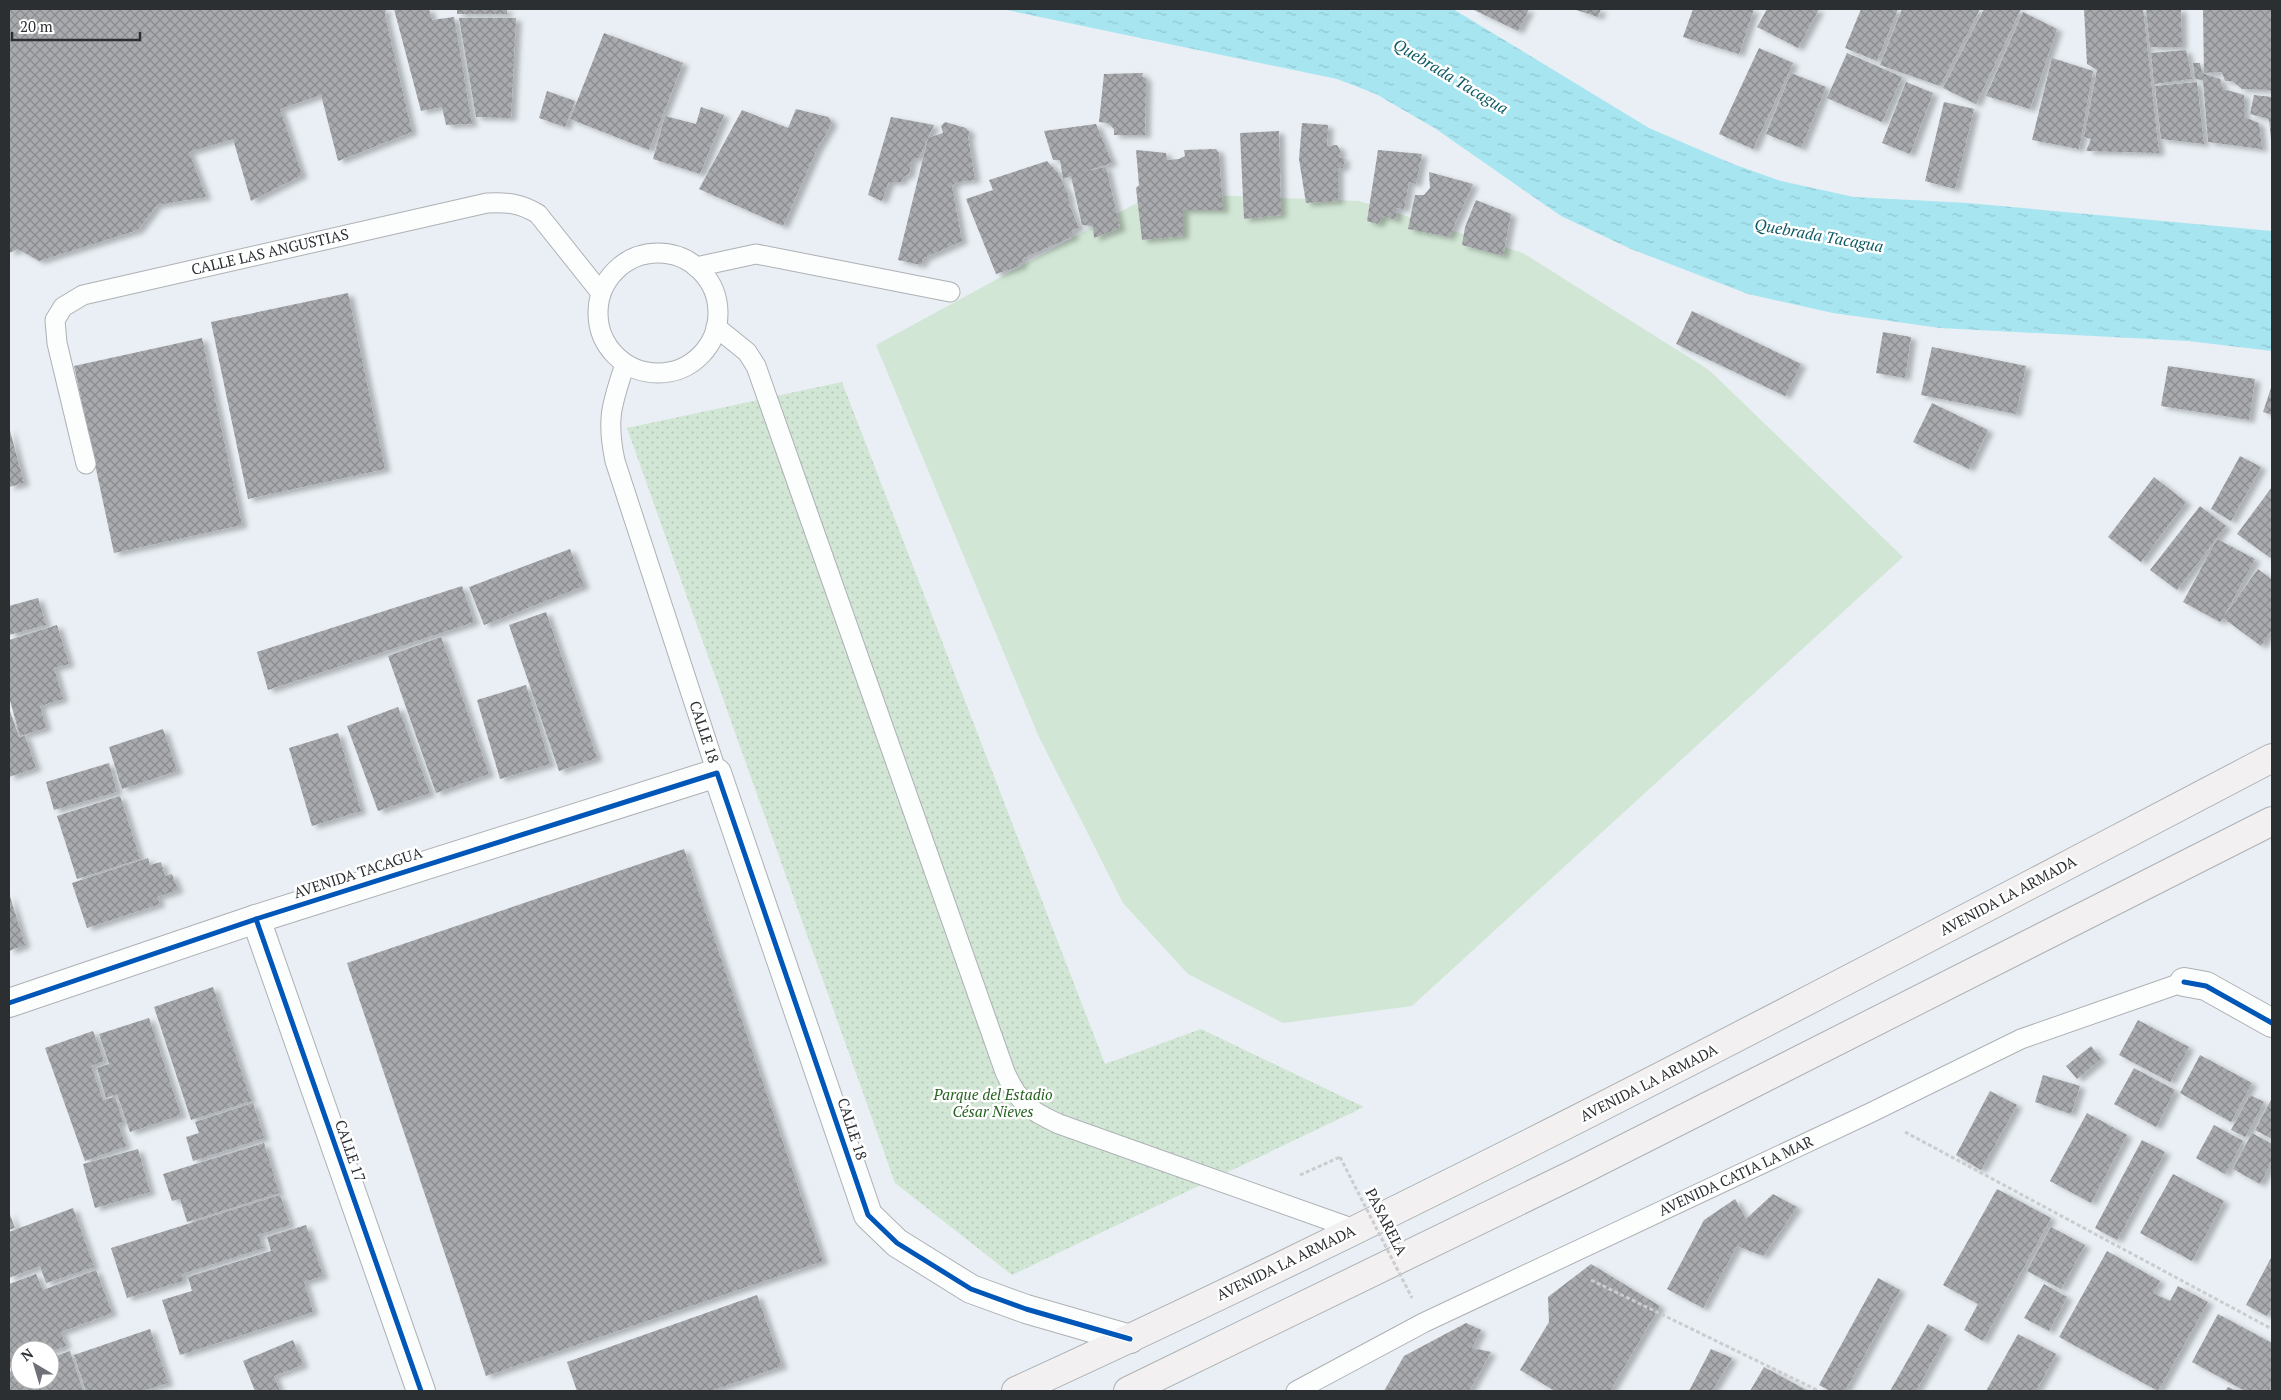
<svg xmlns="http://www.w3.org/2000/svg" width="2281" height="1400" font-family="'PT Serif',serif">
<defs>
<pattern id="grass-dots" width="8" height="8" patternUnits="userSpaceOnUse" patternTransform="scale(1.25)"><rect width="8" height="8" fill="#d1e6d4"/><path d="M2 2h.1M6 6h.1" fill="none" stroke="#b4c6b6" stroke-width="1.8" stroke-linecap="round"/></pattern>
<pattern id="water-ripples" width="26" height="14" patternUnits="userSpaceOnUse" patternTransform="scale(1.25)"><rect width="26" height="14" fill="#a7e6f1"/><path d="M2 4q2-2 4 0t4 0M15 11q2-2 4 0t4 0" fill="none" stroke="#90c6cf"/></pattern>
<pattern id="building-cross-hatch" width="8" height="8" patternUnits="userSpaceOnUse" patternTransform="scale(1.25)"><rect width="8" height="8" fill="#a8aaae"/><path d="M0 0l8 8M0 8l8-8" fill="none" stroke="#898b8e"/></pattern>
<filter id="shadow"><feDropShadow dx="5.5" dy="3" stdDeviation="2.5" flood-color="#0004"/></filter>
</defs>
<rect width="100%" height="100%" fill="#e9eff4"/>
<polygon fill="url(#grass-dots)" points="842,382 1105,1064 1201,1029 1364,1107 1012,1275 895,1183 627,428"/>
<polygon fill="#d1e6d4" points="1155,193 1359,201 1523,253 1709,370 1903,557 1412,1006 1283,1023 1188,974 1123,903 1038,735 876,345"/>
<polygon fill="url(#water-ripples)" points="1002,9 1453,9 1649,128 1733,164 1781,181 1854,197 1968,203 2272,231 2272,351 2188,341 1940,328 1833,313 1748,294 1631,249 1561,216 1436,129 1376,94 1337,79"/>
<g fill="url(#building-cross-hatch)" filter="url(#shadow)">
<polygon points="9,9 386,9 385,16 412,132 338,161 321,95 280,109 302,175 251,201 233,139 189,152 206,197 157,205 138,230 39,261 18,249 9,253"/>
<polygon points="394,9 429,9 432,20 454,17 472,124 446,125 442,107 421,111"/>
<rect x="457" y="9" width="50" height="5"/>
<polygon points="1475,9 1529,9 1518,31 1474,10"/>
<polygon points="1573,9 1601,9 1598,17"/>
<polygon points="1693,9 1754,9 1739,54 1683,37"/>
<polygon points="1767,9 1819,9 1798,48 1757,27"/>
<polygon points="1861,9 1898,9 1877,61 1845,48"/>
<polygon points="1902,9 1980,9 1940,86 1880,65"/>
<polygon points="1984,9 2021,9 1976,104 1943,88"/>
<polygon points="2084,9 2143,9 2159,153 2086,151 2091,139 2084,137 2097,70 2087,64"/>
<polygon points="2146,9 2181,9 2182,47 2150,47"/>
<polygon points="2203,9 2271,9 2272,90 2242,89 2232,81 2225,81 2222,72 2204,73"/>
<polygon points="2023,12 2057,29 2030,109 1986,96"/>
<polygon points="459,18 516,18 511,118 476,117"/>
<polygon points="604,33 683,63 649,150 570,119"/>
<polygon points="1759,48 1793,63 1753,149 1719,134"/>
<polygon points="2186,50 2192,79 2154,84 2151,53"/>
<polygon points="1847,53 1902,77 1882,122 1827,98"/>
<polygon points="2052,58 2093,71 2079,149 2032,140"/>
<polygon points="2193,63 2200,63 2202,73 2220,79 2223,89 2244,95 2244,117 2259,123 2262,149 2208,142 2203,80 2195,79"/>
<polygon points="1143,73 1142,77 1146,78 1145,135 1114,135 1114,129 1108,123 1099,122 1104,74"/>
<polygon points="1791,73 1826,87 1801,148 1766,134"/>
<polygon points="1906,82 1933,93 1910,154 1882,143"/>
<polygon points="2197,82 2204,144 2161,139 2155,86"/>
<polygon points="547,91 575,101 565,127 539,118"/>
<polygon points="2254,95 2272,97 2272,151 2269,119 2250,114"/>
<polygon points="1944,102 1974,109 1955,189 1925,181"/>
<polygon points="701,107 724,115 700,174 653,159 665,116 696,124"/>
<polygon points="796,109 828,117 832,123 817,149 783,226 699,189 742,110 788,128"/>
<polygon points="891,117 934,125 928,138 943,133 941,126 945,122 966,128 970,133 968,137 975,180 957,182 952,186 962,241 924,258 921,265 898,260 928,138 919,158 912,159 909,175 904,176 901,182 889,182 882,201 868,195"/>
<polygon points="1302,123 1328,125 1327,146 1337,145 1341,152 1339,157 1345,159 1343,168 1338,168 1338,201 1306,203 1299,159"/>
<polygon points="1096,124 1112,163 1086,171 1106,167 1120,228 1094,238 1093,226 1082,225 1071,176 1063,179 1060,160 1053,160 1044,131"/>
<polygon points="1279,131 1281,215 1244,219 1240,133"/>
<polygon points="1216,149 1219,153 1223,210 1183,210 1183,236 1142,240 1136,188 1139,185 1136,150 1166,153 1167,160 1179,159 1185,156 1184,150"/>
<polygon points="1378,150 1422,154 1416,184 1409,182 1404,209 1397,208 1396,220 1383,216 1378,224 1367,221"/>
<polygon points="1047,161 1058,173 1068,194 1069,204 1079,228 1071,231 1074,236 1024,258 1020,266 996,274 966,199 993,190 989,180"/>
<polygon points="1429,172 1473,184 1449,237 1408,229 1415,195 1424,195 1430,188"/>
<polygon points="1476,200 1511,214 1503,256 1462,245 1465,227"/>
<polygon points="348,293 385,469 248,499 211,322"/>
<polygon points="1692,311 1801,364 1785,396 1676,344"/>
<polygon points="1883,332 1911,337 1905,378 1876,373"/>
<polygon points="202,338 242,525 114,553 74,366"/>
<polygon points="1932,347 2026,366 2016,414 1921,395"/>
<polygon points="2168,366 2255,379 2249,420 2161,406"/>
<polygon points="2272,385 2272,415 2263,412"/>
<polygon points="1932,403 1988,430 1969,469 1913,442"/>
<polygon points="9,427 24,483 9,487"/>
<polygon points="2240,456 2261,467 2231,521 2211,509"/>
<polygon points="2154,477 2186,502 2141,562 2108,537"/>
<polygon points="2272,487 2272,559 2237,534"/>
<polygon points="2200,506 2226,526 2177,590 2150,570"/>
<polygon points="2217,539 2255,559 2223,618 2258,569 2272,580 2272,630 2261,646 2223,618 2220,622 2183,602"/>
<polygon points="570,549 584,586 484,625 469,587"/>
<polygon points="462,586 474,622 268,690 257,652"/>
<polygon points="38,598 46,625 9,635 9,606"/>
<polygon points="546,612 597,758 559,771 509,625"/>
<polygon points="57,625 69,664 54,668 63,699 40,706 46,728 20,736 9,697 9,640"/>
<polygon points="441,637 489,774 436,793 388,656"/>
<polygon points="526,685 550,764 500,779 477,700"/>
<polygon points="398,707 430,793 378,811 347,726"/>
<polygon points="9,708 19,737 25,736 36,768 9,777"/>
<polygon points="163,729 177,771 122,789 109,747"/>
<polygon points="338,733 361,811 312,826 289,748"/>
<polygon points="109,763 117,792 54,810 46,782"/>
<polygon points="120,796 140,859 77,879 57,816"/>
<polygon points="684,849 823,1261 486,1376 347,963"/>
<polygon points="148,858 150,865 161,862 165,876 172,874 178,890 157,897 160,904 87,928 72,883"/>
<polygon points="9,893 25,945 9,951"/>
<polygon points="213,987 251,1101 191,1120 154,1007"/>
<polygon points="149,1018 181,1115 130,1132 117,1094 106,1098 97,1068 109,1064 99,1034"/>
<polygon points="2138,1020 2189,1047 2170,1082 2119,1055"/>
<polygon points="93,1031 104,1061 91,1066 103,1100 115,1097 123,1122 118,1124 126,1146 85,1161 45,1048"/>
<polygon points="2091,1046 2101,1059 2077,1079 2066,1066"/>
<polygon points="2200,1055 2252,1083 2231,1122 2180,1093"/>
<polygon points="2134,1068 2175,1090 2156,1127 2114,1104"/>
<polygon points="2043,1075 2080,1086 2071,1114 2035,1102"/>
<polygon points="1990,1091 2017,1105 1981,1170 1956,1155"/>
<polygon points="2250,1095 2264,1102 2245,1137 2231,1130"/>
<polygon points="2272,1098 2272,1139 2255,1130"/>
<polygon points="253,1103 264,1138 193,1161 186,1137 199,1133 195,1122"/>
<polygon points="2087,1113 2127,1135 2091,1203 2050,1181"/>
<polygon points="2214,1125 2243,1141 2225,1174 2196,1158"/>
<polygon points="2252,1133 2272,1144 2272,1161 2260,1184 2233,1169"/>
<polygon points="2142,1140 2165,1152 2117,1240 2095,1228"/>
<polygon points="264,1143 279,1193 187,1222 180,1199 172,1201 163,1174"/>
<polygon points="138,1149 150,1192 95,1208 83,1164"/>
<polygon points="2173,1174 2224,1201 2192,1261 2140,1233"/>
<polygon points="1997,1189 2051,1218 1983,1341 1964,1330 1978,1304 1943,1285"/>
<polygon points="1773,1194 1797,1207 1763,1256 1737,1246 1703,1308 1667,1289 1704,1220 1735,1199 1746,1219"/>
<polygon points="280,1195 290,1225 258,1235 263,1248 182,1274 183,1281 127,1298 111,1248"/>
<polygon points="73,1208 94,1267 46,1283 40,1266 9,1278 9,1232"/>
<polygon points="9,1212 15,1228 9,1230"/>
<polygon points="306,1225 323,1276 304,1282 313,1312 180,1355 162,1300 192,1291 188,1277 271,1251 267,1237"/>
<polygon points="2051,1227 2085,1245 2061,1289 2027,1271"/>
<polygon points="2107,1251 2160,1281 2153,1293 2170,1301 2178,1286 2208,1302 2158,1391 2059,1337"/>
<polygon points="2272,1256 2272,1307 2267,1316 2246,1305"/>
<polygon points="1591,1264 1660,1306 1610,1391 1555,1391 1520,1370 1549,1322 1548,1297"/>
<polygon points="96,1270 112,1313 61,1332 66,1346 50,1352 50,1350 20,1350 20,1364 9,1368 9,1284 36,1274 43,1290"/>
<polygon points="1878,1278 1900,1290 1845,1391 1830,1391 1819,1385"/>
<polygon points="2044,1284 2067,1297 2049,1331 2024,1318"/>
<polygon points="757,1295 782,1366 711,1391 577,1391 567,1362"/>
<polygon points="2218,1314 2272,1343 2272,1386 2269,1391 2245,1391 2192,1362"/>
<polygon points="1466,1323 1481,1330 1472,1348 1491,1352 1469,1391 1384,1391 1404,1356"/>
<polygon points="1928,1324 1947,1335 1916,1391 1890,1391"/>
<polygon points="150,1329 168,1383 142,1391 86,1391 74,1355"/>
<polygon points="2018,1334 2056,1354 2036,1391 1986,1391"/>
<polygon points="293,1340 303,1365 274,1376 280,1391 255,1391 243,1361"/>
<polygon points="1711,1349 1732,1358 1712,1391 1689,1391"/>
<polygon points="70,1351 83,1391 9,1391 9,1372 20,1368 20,1380 50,1380 50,1358"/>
<polygon points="1764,1367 1808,1391 1750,1391"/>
<polygon points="2228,1387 2237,1391 2225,1391"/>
</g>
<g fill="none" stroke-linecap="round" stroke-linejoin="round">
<defs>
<g id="service">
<circle cx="658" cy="313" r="60"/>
<polyline points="696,267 756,254 950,292"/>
<path d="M716 327 747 352 756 366 1005 1072C1019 1103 1028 1110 1059 1124L1354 1229"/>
<path d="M625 364C612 404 606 418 615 461L717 773"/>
<path d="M86 464 57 343 55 320 63 307 83 295 487 203C507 202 520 203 538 214L601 293"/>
<polyline points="1296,1391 1423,1323 1870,1113 2021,1039 2184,982"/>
</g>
<g id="minor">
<polyline points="256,919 421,1391"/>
<polyline points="2184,982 2206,986 2272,1023"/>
<polyline points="9,1003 256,919 717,773 868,1215 897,1243 971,1289 1026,1309 1130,1339"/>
</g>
<g id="secondary">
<path d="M1016 1391C1443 1196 1857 975 2272 758"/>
<polyline points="1128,1391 1576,1173 2272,821"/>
</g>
</defs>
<use href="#service" stroke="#adb1b5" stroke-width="21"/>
<use href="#minor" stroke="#adb1b5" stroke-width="30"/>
<use href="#secondary" stroke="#adb1b5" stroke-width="30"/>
<g stroke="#cbccce" stroke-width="3" stroke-dasharray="4 2.5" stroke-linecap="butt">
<polyline points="1905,1132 2272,1329"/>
<polyline points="1300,1175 1340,1157"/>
<polyline points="1591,1280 1819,1391"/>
</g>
<use href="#service" stroke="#fcfdfd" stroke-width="19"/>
<use href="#minor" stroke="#fcfdfd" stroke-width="28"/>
<use href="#secondary" stroke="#f2f0f0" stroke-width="28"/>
<polyline stroke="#cbccce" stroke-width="3" stroke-dasharray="4 2.5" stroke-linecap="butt" points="1340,1157 1412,1298"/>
<defs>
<g id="cycleway">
<polyline points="256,919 421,1391"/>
<polyline points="2184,982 2206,986 2272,1023"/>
<polyline points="9,1003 256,919 717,773 868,1215 897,1243 971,1289 1026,1309 1130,1339"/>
</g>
</defs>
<use href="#cycleway" stroke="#fff" stroke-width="8"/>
<use href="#cycleway" stroke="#0057b8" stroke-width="5"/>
</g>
<g text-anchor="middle" stroke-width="5" stroke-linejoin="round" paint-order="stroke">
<g font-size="15" fill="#2b2f32" stroke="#fff">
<text transform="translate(270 252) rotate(-13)" y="5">CALLE LAS ANGUSTIAS</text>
<text transform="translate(704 732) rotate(72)" y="5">CALLE 18</text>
<text transform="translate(358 873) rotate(-18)" y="5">AVENIDA TACAGUA</text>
<text transform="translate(2008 896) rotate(-28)" y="5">AVENIDA LA ARMADA</text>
<text transform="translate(1649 1083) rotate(-27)" y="5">AVENIDA LA ARMADA</text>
<text transform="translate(852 1129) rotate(72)" y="5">CALLE 18</text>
<text transform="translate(350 1151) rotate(71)" y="5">CALLE 17</text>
<text transform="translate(1736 1176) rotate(-25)" y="5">AVENIDA CATIA LA MAR</text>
<text transform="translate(1386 1222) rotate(63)" y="5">PASARELA</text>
<text transform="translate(1286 1263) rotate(-26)" y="5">AVENIDA LA ARMADA</text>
</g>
<g font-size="15" font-style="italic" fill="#276321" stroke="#fff">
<text x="993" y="1100">Parque del Estadio<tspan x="993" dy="17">César Nieves</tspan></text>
</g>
<g font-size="16" font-style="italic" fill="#0f5b65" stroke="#fff">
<text transform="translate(1451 76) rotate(31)" y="6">Quebrada Tacagua</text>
<text transform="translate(1819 235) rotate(10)" y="6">Quebrada Tacagua</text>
</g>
</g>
<rect width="2281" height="1400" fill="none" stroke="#2b2f32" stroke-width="20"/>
<g transform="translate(35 1365) rotate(322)"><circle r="24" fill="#ffffff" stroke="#aaacad"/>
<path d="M0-4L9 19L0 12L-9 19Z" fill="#6e7276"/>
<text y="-8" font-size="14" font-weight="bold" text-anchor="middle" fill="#2b2f32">N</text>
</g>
<path d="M12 32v8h128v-8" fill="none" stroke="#2b2f32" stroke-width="2.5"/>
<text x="20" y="32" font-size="15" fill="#2b2f32" stroke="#ffffff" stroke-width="4" paint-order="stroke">20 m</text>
</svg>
